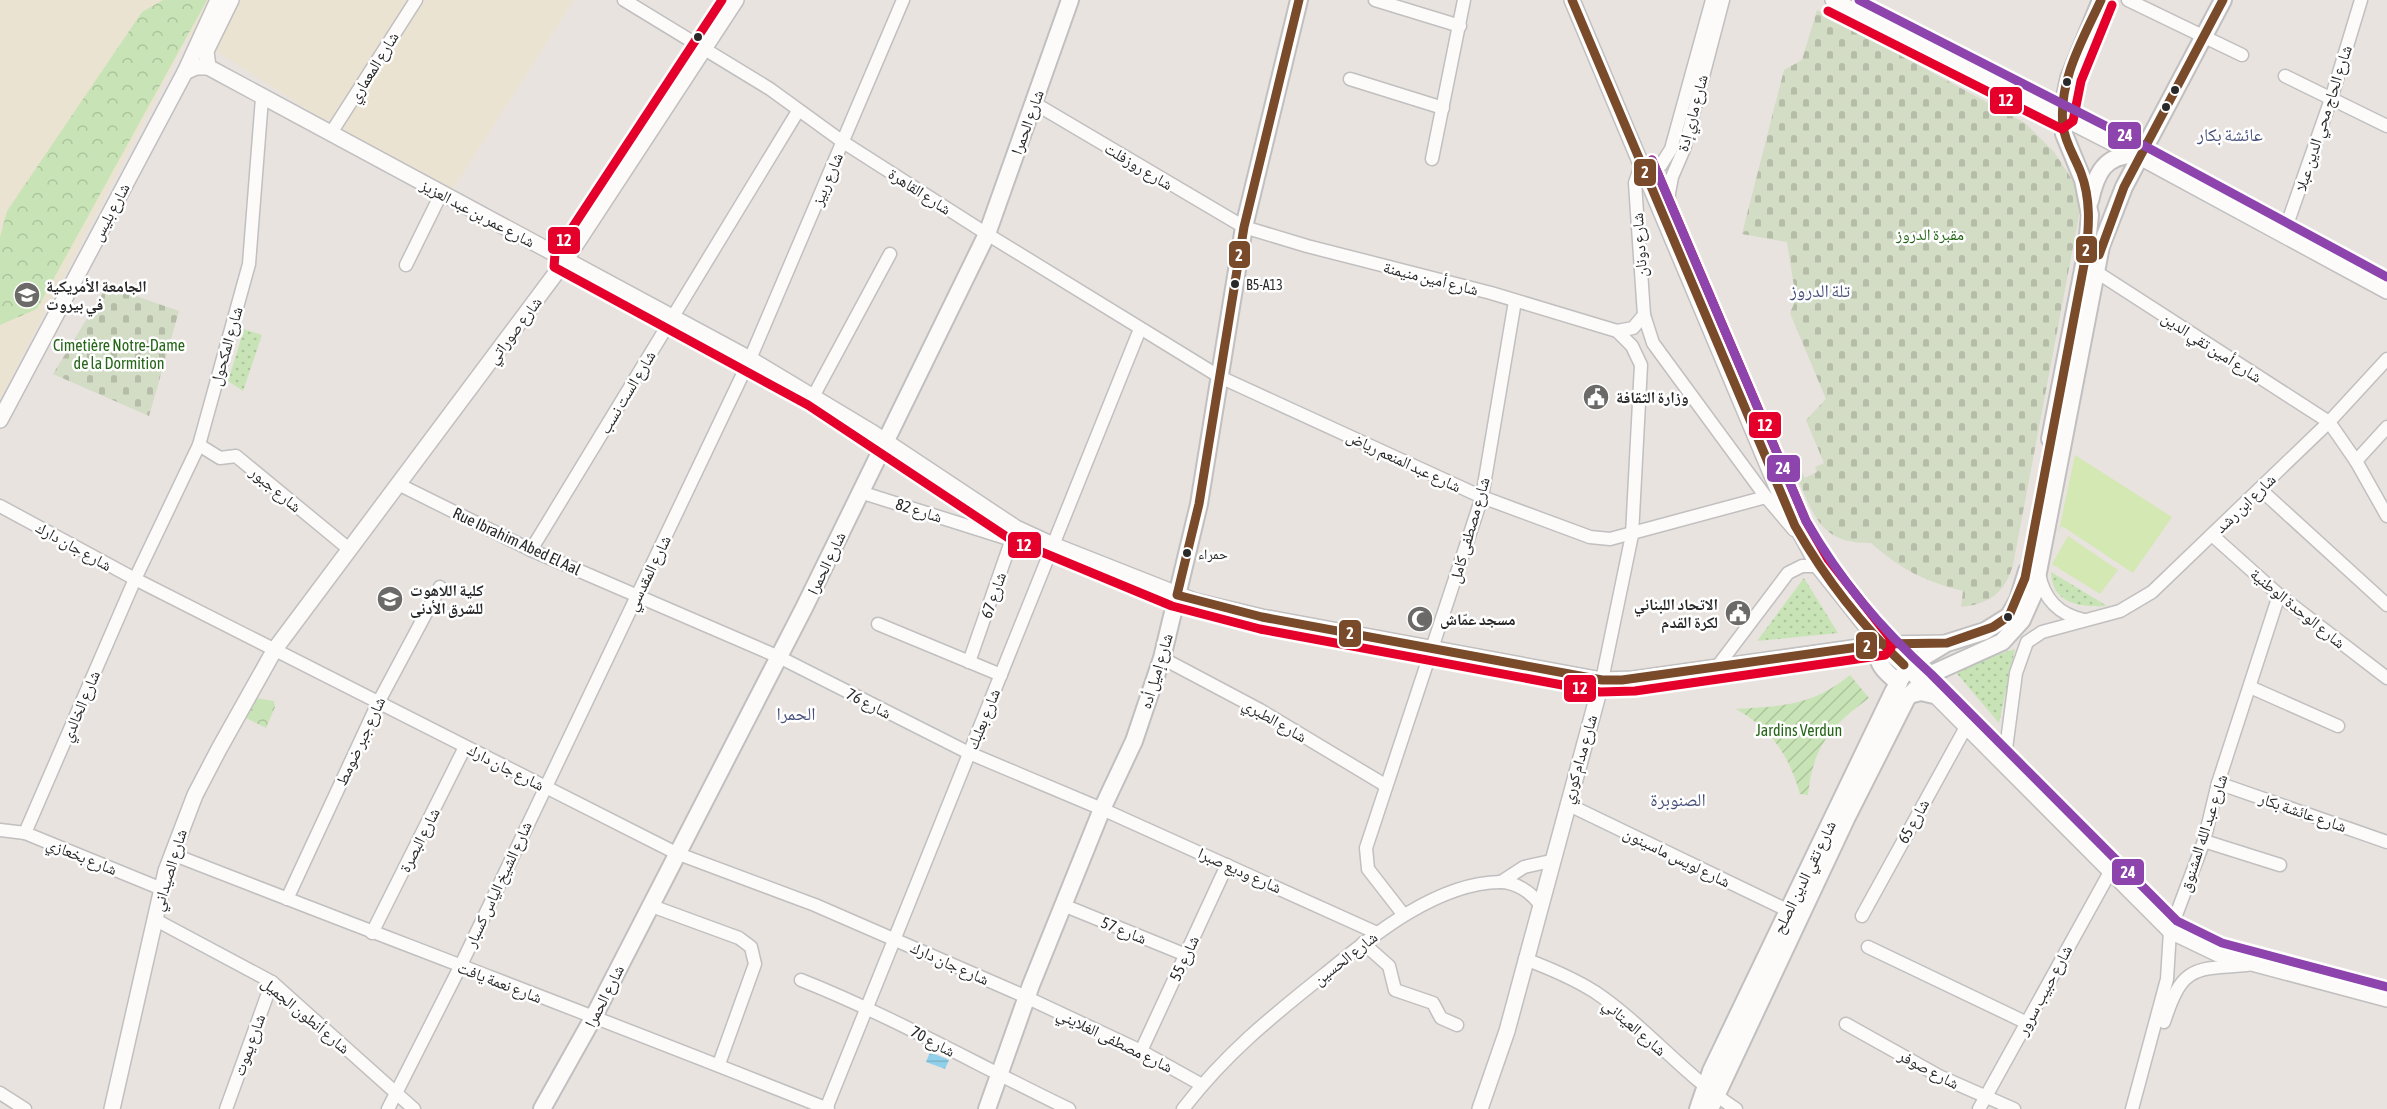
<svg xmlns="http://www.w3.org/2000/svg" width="2387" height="1109" font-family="'Asap Condensed','Noto Naskh Arabic',sans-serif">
<defs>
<pattern id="grass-dots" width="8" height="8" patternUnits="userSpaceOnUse" patternTransform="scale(1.5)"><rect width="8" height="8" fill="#c8e4b6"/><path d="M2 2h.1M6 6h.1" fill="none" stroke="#acc49c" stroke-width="1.8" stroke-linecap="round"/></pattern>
<pattern id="forest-crowns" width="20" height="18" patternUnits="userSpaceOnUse" patternTransform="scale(1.5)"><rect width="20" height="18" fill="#c8e4b6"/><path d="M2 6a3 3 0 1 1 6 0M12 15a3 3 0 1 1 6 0" fill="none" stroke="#acc49c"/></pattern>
<pattern id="cemetery-stones" width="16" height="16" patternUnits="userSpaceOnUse" patternTransform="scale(1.5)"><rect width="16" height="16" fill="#d3dcc5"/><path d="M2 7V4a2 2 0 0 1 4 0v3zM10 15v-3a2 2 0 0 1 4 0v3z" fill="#b5bda9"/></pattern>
<pattern id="garden-furrows" width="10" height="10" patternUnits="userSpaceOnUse" patternTransform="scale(1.5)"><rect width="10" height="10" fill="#c8e4b6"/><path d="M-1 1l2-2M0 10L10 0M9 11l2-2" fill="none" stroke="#acc49c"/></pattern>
<pattern id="water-rules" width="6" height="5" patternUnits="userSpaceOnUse" patternTransform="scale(1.5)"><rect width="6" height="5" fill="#90d0eb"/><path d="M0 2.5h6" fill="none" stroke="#7cb3ca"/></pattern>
</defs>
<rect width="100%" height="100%" fill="#e8e3de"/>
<polygon fill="#ebe3d2" points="0,0 574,0 451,192 327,122 216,51 188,37 0,399"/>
<g fill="url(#grass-dots)">
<polygon points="244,329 262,335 243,391 228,381"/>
<path d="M2051 572 2107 606C2081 607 2052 605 2051 572Z"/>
<polygon points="1804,578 1838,633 1757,641"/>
<polygon points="2015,649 1999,723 1953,669"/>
</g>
<g fill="url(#forest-crowns)">
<polygon points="163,0 207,0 37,309 0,325 0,237 7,211 142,12"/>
<polygon points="256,698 274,701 275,707 266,728 246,718"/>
</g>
<g fill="url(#cemetery-stones)">
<path d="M1817 10 2025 123 2054 152 2075 184 2080 210 2013 565C2005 593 1989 604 1961 607L1963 591C1924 581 1902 570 1871 543 1820 544 1814 515 1796 475L1802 472 1805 478 1817 472 1815 467 1824 463 1806 420 1826 399 1790 313 1796 299 1787 242 1742 234 1784 70 1802 60Z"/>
<polygon points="107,286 179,311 149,416 53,374"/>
</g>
<path fill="url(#garden-furrows)" d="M1850 675 1869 698C1831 726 1813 746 1808 795L1800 794C1789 755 1771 729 1736 709 1783 706 1812 706 1850 675Z"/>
<g fill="#d3e8b3">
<polygon points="2075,455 2172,517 2133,573 2062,526 2059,531"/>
<polygon points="2068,536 2118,570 2100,594 2052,564"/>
</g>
<polygon fill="url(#water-rules)" points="930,1052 949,1060 945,1069 926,1062"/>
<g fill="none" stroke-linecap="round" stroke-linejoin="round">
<defs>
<g id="minor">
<polyline points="624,0 770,89 843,142 987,234 1220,377 1482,497 1590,537 1610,539 1766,497"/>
<polyline points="1375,0 1460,26"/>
<polyline points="1712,0 1671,149 1661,165 1653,168 1641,165 1635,183 1644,315 1653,343 1661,354 1766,497 1794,530"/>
<polyline points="2128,0 2242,55"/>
<polyline points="2285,76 2387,126"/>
<polyline points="1350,79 1443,108"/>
<polyline points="1034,103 1244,227 1307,246 1491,293 1617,331 1632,346 1641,365 1632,535 1602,680"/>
<polyline points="331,133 416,0"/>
<polyline points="1432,159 1464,0"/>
<polyline points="1668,225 1669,193 1672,177 1684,149 1723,0"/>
<polyline points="2283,236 2331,99 2361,0"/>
<polyline points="406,265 441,194"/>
<polyline points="2095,271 2329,422 2356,461 2387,516"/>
<polyline points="1617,331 1633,328 1644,315"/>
<polyline points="814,395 890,254"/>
<polyline points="199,445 220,458 236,456 349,549"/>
<polyline points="2356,461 2387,427"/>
<polyline points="398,484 531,550 779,657 969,753 1102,809 1377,933"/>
<polyline points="2260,489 2387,605"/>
<polyline points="860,492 1012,540"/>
<polyline points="0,506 135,579 676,853 815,905 1015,992 1141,1051 1202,1085"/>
<polyline points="2212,535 2279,595 2387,678"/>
<polyline points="531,550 798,111"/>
<path d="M2039 574C2044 599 2058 614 2084 620"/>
<polyline points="878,624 1001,675"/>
<polyline points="1162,658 1260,710 1385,785"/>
<polyline points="969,662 1014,533"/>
<polyline points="1717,667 1788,573 1802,566 1818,566"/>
<polyline points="2250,687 2338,726"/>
<polyline points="2004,764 2016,673 2027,642 2042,632 2120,611 2152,592 2329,422 2387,359"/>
<polyline points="2218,783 2387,842"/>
<polyline points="1567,804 1787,910"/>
<polyline points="0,830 25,833 162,889"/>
<polyline points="25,833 135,579 199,445 249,264 262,98"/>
<polyline points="2204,841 2280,865"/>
<path d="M172 854C390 939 610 1022 828 1109"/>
<polyline points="1501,882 1524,867 1551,861"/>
<polyline points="287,899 378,703 440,587"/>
<polyline points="649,905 739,938 751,947 755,964 719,1064"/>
<polyline points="1063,905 1186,955"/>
<polyline points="1403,914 1368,869 1366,848 1482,497 1515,301"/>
<polyline points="1862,916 1966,727"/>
<polyline points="154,919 272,982 414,1109"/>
<polyline points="372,933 465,747"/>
<polyline points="1363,943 1389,966 1395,990 1433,1003 1441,1018 1457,1025"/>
<polyline points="1868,947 2027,1023"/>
<path d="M1525 959C1549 968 1573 978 1595 992 1644 1025 1684 1075 1736 1109"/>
<path d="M801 980C894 1017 979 1066 1069 1109"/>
<path d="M2164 1022C2182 966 2193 969 2247 965"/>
<polyline points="1846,1024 1939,1076 2014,1109"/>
<polyline points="1141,1051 1227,865"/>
<polyline points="0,1093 25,1109"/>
<polyline points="226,1109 272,982"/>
<polyline points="388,1109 460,967 750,359 903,0"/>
<polyline points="826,1109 1140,329"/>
<path d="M1183 1109C1225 1054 1271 1017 1325 974 1372 936 1436 883 1500 882 1516 882 1530 892 1539 903"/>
<polyline points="1979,1109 2110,872"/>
<polyline points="2132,1109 2167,979 2170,931 2204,841 2218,783 2279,595"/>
</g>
<g id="tertiary">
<polyline points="1572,0 1781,497 1818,566 1880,644 1922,682 2170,931 2218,954 2387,999"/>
<polyline points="1833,0 2136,155 2387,291"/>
<polyline points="208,67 206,51 231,0"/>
<polyline points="185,72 196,67 208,67 750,359 873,433 1016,528 1053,545 1195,601 1262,617 1602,680 1633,679 1880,644 1947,643"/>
<polyline points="0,420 185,72 218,0"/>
<polyline points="112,1109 166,871 195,795 219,749 275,649 565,261 736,0"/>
<polyline points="1480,1109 1507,1031 1602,680"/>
</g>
<g id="secondary">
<path d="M2090 201C2096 173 2105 154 2136 155"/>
<polyline points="2050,439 2086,254 2090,215 2083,180 2064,134 2063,106 2069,78 2101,0"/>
<path d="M1880 644C1872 661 1886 673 1899 683"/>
<polyline points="1909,695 1921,692 1934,695"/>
<polyline points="542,1109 593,1018 804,608 987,234 1070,0"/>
<polyline points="987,1109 1031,985 1102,809 1134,741 1162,658 1199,504 1244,227 1299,0"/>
<polyline points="1698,1109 1711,1071 1893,692 1907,668 1917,661 1947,643 1985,631 2009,616 2018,600 2027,571"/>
<polyline points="1710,1109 1846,819 1907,698 1929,675 2002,642 2022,620 2034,593 2101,246 2124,187 2223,0"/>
</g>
</defs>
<use href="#minor" stroke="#c1bfc0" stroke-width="15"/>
<use href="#tertiary" stroke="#c1bfc0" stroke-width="18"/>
<use href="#secondary" stroke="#c1bfc0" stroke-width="20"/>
<use href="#minor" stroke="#fcfbfa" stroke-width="12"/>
<use href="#tertiary" stroke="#fcfbfa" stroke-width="15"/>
<use href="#secondary" stroke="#fcfbfa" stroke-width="16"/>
<defs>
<g id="bus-1">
<path d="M1299 0 1244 227 1199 504 1177 595 1262 617 1602 680H1622L1880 644 1947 643 1993 627 2009 616 2025 578 2086 254C2089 226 2091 199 2081 173 2075 157 2065 143 2063 126 2058 81 2083 39 2101 0"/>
<path d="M1572 0 1795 526C1825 578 1860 624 1904 665"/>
<polyline points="2099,255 2124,187 2223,0"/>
</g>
<g id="bus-2">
<polyline points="722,0 555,254 554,267 808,405 1010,539 1172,606 1260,629 1600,692 1635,691 1885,655 1891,648 1890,638 1828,559 1806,521 1652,160"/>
<polyline points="1828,11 2062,129 2073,121 2081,81 2112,5"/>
</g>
<g id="bus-3">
<polyline points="1859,0 2141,144 2387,277"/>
<path d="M1652 160 1806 521C1841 581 1879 627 1931 674L2177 921 2222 943 2387 987"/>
</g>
</defs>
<use href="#bus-1" stroke="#fff" stroke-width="14"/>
<use href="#bus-2" stroke="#fff" stroke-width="14"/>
<use href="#bus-3" stroke="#fff" stroke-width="14"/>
<use href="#bus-1" stroke="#7a4b2a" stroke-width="9"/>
<use href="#bus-2" stroke="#e4002b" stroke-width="9"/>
<use href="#bus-3" stroke="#8e44ad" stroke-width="9"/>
</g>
<defs>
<symbol id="university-disc" viewBox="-11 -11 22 22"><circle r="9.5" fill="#6c6a68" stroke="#fff"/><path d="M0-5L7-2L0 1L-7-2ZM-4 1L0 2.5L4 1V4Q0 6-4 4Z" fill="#fff"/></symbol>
<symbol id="civic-disc" viewBox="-11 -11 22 22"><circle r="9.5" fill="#6c6a68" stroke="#fff"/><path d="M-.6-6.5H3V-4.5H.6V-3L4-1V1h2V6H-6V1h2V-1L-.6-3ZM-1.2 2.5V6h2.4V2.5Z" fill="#fff"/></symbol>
<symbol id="mosque-disc" viewBox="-11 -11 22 22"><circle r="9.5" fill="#6c6a68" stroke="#fff"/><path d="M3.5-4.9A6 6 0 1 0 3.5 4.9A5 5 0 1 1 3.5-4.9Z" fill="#fff"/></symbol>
</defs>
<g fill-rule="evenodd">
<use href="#university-disc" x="12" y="280" width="30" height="30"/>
<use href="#civic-disc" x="1581" y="382" width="30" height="30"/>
<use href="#university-disc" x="375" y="584" width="30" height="30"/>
<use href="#civic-disc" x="1723" y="598" width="30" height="30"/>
<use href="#mosque-disc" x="1405" y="604" width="30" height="30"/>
</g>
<g fill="#292929" stroke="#fff" stroke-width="2">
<circle cx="698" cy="37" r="5"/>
<circle cx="2067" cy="82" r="5"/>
<circle cx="2175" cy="90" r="5"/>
<circle cx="2166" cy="107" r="5"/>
<circle cx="1235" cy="284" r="5"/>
<circle cx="1187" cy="553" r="5"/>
<circle cx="2008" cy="617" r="5"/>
</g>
<g text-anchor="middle" stroke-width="5" stroke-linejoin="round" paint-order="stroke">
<g font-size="14" fill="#292929" stroke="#fff" text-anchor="start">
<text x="1246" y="290">B5-A13</text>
<text x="1198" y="559">حمراء</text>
</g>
<g font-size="16" fill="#292929" stroke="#fff">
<text transform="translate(373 67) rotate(-58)" y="6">شارع المعماري</text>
<text transform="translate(1692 113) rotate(-75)" y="6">شارع ماري إدة</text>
<text transform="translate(2323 118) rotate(-72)" y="6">شارع الحاج محي الدين عبلا</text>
<text transform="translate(1027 122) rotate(-70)" y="6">شارع الحمرا</text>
<text transform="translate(1139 166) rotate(31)" y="6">شارع روزفلت</text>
<text transform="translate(827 179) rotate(-67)" y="6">شارع ربيز</text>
<text transform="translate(920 191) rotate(33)" y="6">شارع القاهرة</text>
<text transform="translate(110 212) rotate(-62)" y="6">شارع بليس</text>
<text transform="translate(478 213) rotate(28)" y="6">شارع عمر بن عبد العزيز</text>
<text transform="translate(1639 245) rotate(-94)" y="6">شارع دونان</text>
<text transform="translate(1431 278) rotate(14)" y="6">شارع أمين منيمنة</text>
<text transform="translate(514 330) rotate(-53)" y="6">شارع صوراتي</text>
<text transform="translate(226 346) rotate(-74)" y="6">شارع المكحول</text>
<text transform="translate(2212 347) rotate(33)" y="6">شارع أمين تقي الدين</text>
<text transform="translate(627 392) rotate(-59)" y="6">شارع الست نسب</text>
<text transform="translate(1404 461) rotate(25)" y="6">شارع عبد المنعم رياض</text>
<text transform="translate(276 489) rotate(40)" y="6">شارع جبور</text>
<text transform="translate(2245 503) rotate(-44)" y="6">شارع ابن رشد</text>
<text transform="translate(919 510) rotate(17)" y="6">شارع 82</text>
<text transform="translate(1469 530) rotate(-74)" y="6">شارع مصطفى كامل</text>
<text transform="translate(517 541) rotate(25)" y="6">Rue Ibrahim Abed El Aal</text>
<text transform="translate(74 546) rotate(29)" y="6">شارع جان دارك</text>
<text transform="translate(826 563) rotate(-64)" y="6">شارع الحمرا</text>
<text transform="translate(648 573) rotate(-64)" y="6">شارع المقدسي</text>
<text transform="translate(993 595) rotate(-71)" y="6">شارع 67</text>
<text transform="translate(2298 608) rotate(39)" y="6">شارع الوحدة الوطنية</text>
<text transform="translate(1156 671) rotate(-73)" y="6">شارع إميل أده</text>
<text transform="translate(869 703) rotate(27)" y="6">شارع 76</text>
<text transform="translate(80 706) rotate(-67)" y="6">شارع الخالدي</text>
<text transform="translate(983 719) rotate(-68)" y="6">شارع بعلبك</text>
<text transform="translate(1275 720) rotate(30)" y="6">شارع الطبري</text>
<text transform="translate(360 741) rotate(-65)" y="6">شارع جبر ضومط</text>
<text transform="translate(1579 759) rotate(-74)" y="6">شارع مدام كوري</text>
<text transform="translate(506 767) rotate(27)" y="6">شارع جان دارك</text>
<text transform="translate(2303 812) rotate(19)" y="6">شارع عائشة بكار</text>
<text transform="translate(1913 821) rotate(-61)" y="6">شارع 65</text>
<text transform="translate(2203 833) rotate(-72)" y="6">شارع عبد الله المشنوق</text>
<text transform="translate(419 840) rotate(-63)" y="6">شارع البصرة</text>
<text transform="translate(82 856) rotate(22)" y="6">شارع بخعازي</text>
<text transform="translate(1677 857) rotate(26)" y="6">شارع لويس ماسينون</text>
<text transform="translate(169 870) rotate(-73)" y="6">شارع الصيداني</text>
<text transform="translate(1240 870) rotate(24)" y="6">شارع وديع صبرا</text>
<text transform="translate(1804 877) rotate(-64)" y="6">شارع تقي الدين الصلح</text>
<text transform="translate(498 884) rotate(-65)" y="6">شارع الشيخ الياس كسبار</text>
<text transform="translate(1124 930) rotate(22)" y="6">شارع 57</text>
<text transform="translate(1184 958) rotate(-65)" y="6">شارع 55</text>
<text transform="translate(1345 958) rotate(-38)" y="6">شارع الحسين</text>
<text transform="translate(950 963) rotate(24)" y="6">شارع جان دارك</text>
<text transform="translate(500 982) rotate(21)" y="6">شارع نعمة يافت</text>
<text transform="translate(2044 990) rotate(-62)" y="6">شارع حبيب سرور</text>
<text transform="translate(604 996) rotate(-63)" y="6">شارع الحمرا</text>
<text transform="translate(306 1015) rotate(40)" y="6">شارع أنطون الجميل</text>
<text transform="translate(1635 1027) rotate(41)" y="6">شارع العيتاني</text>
<text transform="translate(1115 1040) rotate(26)" y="6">شارع مصطفى الغلايني</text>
<text transform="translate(933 1041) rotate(28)" y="6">شارع 70</text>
<text transform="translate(249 1045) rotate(-70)" y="6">شارع يموت</text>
<text transform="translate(1929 1069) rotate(28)" y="6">شارع صوفر</text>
</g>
<g font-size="16" fill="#256618" stroke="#fff">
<text x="1930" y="240">مقبرة الدروز</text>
<text x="119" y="351">Cimetière Notre-Dame<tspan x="119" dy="18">de la Dormition</tspan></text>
<text x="1799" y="736">Jardins Verdun</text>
</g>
<g font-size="16" font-weight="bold" fill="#292929" stroke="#fff" text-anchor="start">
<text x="46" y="292">الجامعة الأمريكية<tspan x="46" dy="18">في بيروت</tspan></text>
<text x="1616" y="403">وزارة الثقافة</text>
<text x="410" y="596">كلية اللاهوت<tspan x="410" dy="18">للشرق الأدنى</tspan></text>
<text x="1718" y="610" text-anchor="end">الاتحاد اللبناني<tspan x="1718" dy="18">لكرة القدم</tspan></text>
<text x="1440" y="625">مسجد عمّاش</text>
</g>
<g font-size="18" fill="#48507a" stroke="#fff">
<text x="2230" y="141">عائشة بكار</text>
<text x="1820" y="297">تلة الدروز</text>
<text x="796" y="720">الحمرا</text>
<text x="1678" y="806">الصنوبرة</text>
</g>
</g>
<g stroke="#fff" stroke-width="2">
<rect x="1989" y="86" width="34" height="29" rx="6" fill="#e4002b"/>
<rect x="2107" y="121" width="35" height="29" rx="6" fill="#8e44ad"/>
<rect x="1633" y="158" width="24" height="29" rx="6" fill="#7a4b2a"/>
<rect x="547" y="226" width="34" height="29" rx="6" fill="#e4002b"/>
<rect x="2075" y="235" width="23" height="29" rx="6" fill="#7a4b2a"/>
<rect x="1228" y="240" width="23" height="29" rx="6" fill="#7a4b2a"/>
<rect x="1748" y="411" width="34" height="28" rx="6" fill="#e4002b"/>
<rect x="1766" y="454" width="35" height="29" rx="6" fill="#8e44ad"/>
<rect x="1007" y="531" width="35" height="28" rx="6" fill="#e4002b"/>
<rect x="1338" y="619" width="24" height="29" rx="6" fill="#7a4b2a"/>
<rect x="1855" y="631" width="23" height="29" rx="6" fill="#7a4b2a"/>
<rect x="1563" y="674" width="34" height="29" rx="6" fill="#e4002b"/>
<rect x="2111" y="858" width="34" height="28" rx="6" fill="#8e44ad"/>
</g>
<g font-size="16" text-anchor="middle" font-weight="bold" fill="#fff">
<text x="2006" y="106">12</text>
<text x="2125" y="141">24</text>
<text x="1645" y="178">2</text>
<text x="564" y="246">12</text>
<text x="2086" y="256">2</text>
<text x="1239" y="261">2</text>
<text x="1765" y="431">12</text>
<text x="1783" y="474">24</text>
<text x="1024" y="551">12</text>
<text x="1350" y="639">2</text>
<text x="1867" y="652">2</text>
<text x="1580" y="694">12</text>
<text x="2128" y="878">24</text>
</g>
</svg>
